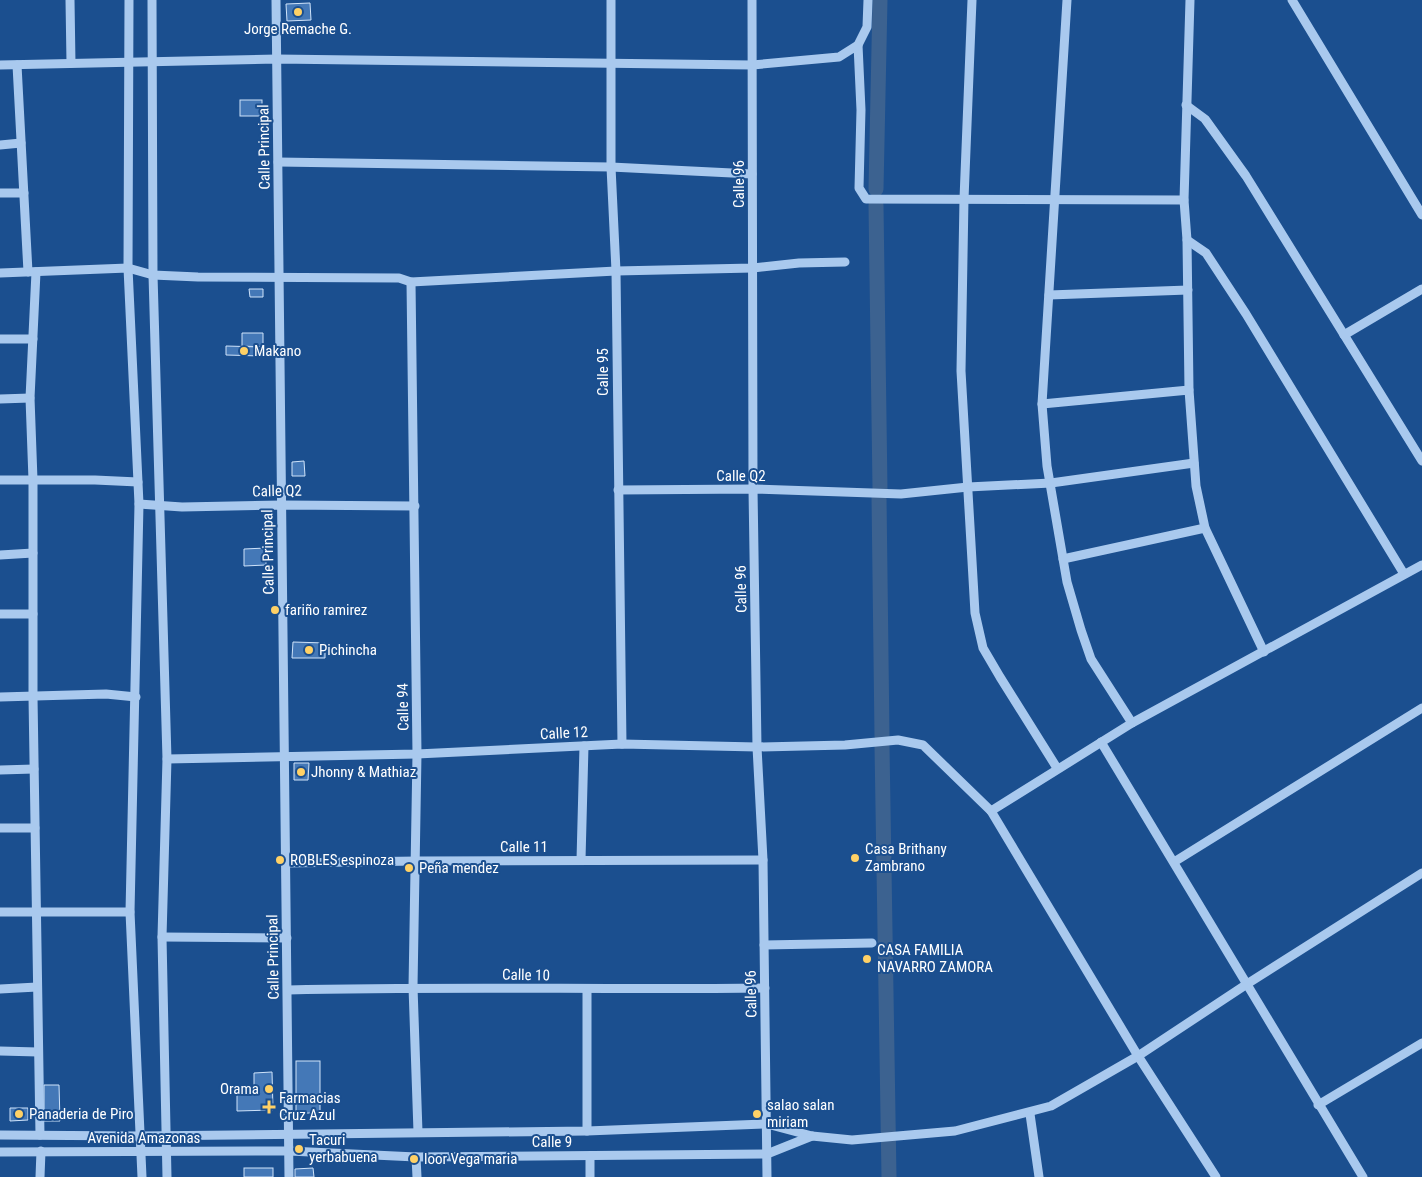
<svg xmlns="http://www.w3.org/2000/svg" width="1422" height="1177" font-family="'Roboto Condensed',sans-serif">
<rect width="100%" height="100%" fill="#1b4f8f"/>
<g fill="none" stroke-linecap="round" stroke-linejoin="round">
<g stroke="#3c6290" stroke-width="15">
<polyline points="876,189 880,0"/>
<polyline points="876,205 880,489"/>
<polyline points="879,496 882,736"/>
<polyline points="882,746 889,1177"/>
</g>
</g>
<g fill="#4478b7" stroke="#cfe3fa">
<polygon points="310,3 311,20 287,21 286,4"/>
<rect x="240" y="100" width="22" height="16"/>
<polygon points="249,289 263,289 263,297 250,297"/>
<polygon points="242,333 263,333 263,347 242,346"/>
<polygon points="226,346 261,347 261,356 226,355"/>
<polygon points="304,461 305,476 292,476 292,462"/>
<polygon points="266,548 266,565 244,566 244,549"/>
<polygon points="293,642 325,643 325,658 292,658"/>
<polygon points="294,763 309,763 308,780 294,780"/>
<rect x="296" y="1061" width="24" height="52"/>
<polygon points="272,1072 273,1110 237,1111 237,1092 254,1092 254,1073"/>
<polygon points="44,1085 59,1085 60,1121 44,1121"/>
<polygon points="10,1108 28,1108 28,1120 10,1121"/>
<rect x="244" y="1168" width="29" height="9"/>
<polygon points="313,1168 314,1177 295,1177 295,1169"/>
</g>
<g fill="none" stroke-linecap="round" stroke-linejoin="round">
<g stroke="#a9c9ee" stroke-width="9">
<polyline points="70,0 71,63"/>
<polyline points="129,0 128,268 139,504 130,912 142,1177"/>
<polyline points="152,0 153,275 167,759 162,937 167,1177"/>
<polyline points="276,0 289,1177"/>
<polyline points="611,0 611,167 616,271 622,744"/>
<polyline points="752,0 753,489 757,747 763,860 767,1177"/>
<polyline points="972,0 964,199 961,371 975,613 983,648 1000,677 1057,768"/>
<polyline points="1067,0 1042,404 1047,466 1067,582 1081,630 1091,659 1132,723"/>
<polyline points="1190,0 1184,200 1187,240 1189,390 1196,486 1205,528 1264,652"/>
<polyline points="1292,0 1422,215"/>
<polyline points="858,45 861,110 859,188 866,199 1184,200"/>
<polyline points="0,65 277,59 752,65 839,57 858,45 867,27 868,0"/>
<polyline points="17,65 28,272"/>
<polyline points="1186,105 1205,119 1246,176 1422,461"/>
<polyline points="0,145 21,143"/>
<polyline points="278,162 611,167 752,174"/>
<polyline points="0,193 24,193"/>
<polyline points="1187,240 1206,253 1246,314 1404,574"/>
<polyline points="36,272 30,398 33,480 33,697 40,1135"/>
<polyline points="0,273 128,268 153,275 198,277 399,278 411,282 616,271 753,268 799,263 845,262"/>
<polyline points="411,282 417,754 413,987 418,1132"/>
<polyline points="1049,295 1188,290"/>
<polyline points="1344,335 1422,289"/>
<polyline points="0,339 33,339"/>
<polyline points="0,399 30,398"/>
<polyline points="1042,404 1189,390"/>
<polyline points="0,480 95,480 138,482"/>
<polyline points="618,490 753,489 901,494 968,487 1051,483 1194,463"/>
<polyline points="139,504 182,507 282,505 415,506"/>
<polyline points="0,555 33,553"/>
<polyline points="1063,559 1205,528"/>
<polyline points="0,614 33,614"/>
<polyline points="0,697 106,694 136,697"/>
<polyline points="1101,742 1363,1177"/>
<polyline points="167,759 417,754 622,744 757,747 845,745 898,740 923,745 991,811 1138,1056 1216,1177"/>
<polyline points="0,770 34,769"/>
<polyline points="991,811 1132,723 1422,565"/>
<polyline points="0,828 35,828"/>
<polyline points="581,860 584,746"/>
<polyline points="1174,862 1422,708"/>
<polyline points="286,863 417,861 763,860"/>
<polyline points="0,912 130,912"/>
<polyline points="162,937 287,938"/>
<polyline points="764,945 872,943"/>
<polyline points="0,989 37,987"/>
<path d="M288 990C447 986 606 990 765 988"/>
<polyline points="0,1051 38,1052"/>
<polyline points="1318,1105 1422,1043"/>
<polyline points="1030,1114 1039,1177"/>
<polyline points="587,1131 587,990"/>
<polyline points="0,1135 140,1136 587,1131 767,1124 812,1136 852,1140 955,1131 1051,1106 1138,1056 1247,984 1422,873"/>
<polyline points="0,1152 289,1151 416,1157 767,1154 812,1136"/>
<polyline points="590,1156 590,1177"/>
<polyline points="416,1157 417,1177"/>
<polyline points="40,1177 41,1151"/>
</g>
</g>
<g fill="#ffd166" stroke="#1b4f8f" stroke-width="2">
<circle cx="298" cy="12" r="5"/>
<circle cx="244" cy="351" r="5"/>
<circle cx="275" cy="610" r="5"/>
<circle cx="309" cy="650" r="5"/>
<circle cx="301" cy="772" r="5"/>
<circle cx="855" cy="858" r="5"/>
<circle cx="280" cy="860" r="5"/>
<circle cx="409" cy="868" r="5"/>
<circle cx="867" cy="959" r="5"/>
<circle cx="269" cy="1089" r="5"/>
<path d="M266.5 1099.5h5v5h5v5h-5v5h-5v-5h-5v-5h5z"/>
<circle cx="19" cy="1114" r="5"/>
<circle cx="757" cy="1114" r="5"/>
<circle cx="299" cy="1149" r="5"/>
<circle cx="414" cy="1159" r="5"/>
</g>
<g text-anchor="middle" stroke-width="4" stroke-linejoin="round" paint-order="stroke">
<g font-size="15" fill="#fff" stroke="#1b4f8f" text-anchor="start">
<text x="298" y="34" text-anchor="middle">Jorge Remache G.</text>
<text x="254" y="356">Makano</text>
<text x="285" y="615">fariño ramirez</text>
<text x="319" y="655">Pichincha</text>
<text x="311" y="777">Jhonny &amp; Mathiaz</text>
<text x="865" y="854">Casa Brithany<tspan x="865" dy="17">Zambrano</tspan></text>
<text x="290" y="865">ROBLES espinoza</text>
<text x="419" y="873">Peña mendez</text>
<text x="877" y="955">CASA FAMILIA<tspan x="877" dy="17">NAVARRO ZAMORA</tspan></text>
<text x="259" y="1094" text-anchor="end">Orama</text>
<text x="279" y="1103">Farmacias<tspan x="279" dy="17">Cruz Azul</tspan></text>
<text x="767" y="1110">salao salan<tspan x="767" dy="17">miriam</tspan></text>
<text x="29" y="1119">Panaderia de Piro</text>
<text x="309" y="1145">Tacuri<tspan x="309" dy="17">yerbabuena</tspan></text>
<text x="424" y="1164">loor Vega maria</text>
</g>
<g font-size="15" fill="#fff" stroke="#1b4f8f">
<text transform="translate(264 147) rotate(-91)" y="5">Calle Principal</text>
<text transform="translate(739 184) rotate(-90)" y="5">Calle 96</text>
<text transform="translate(603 372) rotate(-90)" y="5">Calle 95</text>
<text x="741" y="481">Calle Q2</text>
<text transform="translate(277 491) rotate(-1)" y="5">Calle Q2</text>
<text transform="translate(268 552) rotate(-91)" y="5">Calle Principal</text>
<text transform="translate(741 589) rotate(-91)" y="5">Calle 96</text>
<text transform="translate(403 707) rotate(-91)" y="5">Calle 94</text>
<text transform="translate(564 733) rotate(-3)" y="5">Calle 12</text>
<text x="524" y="852">Calle 11</text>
<text transform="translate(273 957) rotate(-91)" y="5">Calle Principal</text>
<text transform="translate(526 975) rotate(1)" y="5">Calle 10</text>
<text transform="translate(751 994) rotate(-91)" y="5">Calle 96</text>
<text x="144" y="1143">Avenida Amazonas</text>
<text x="552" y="1147">Calle 9</text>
</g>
</g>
</svg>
